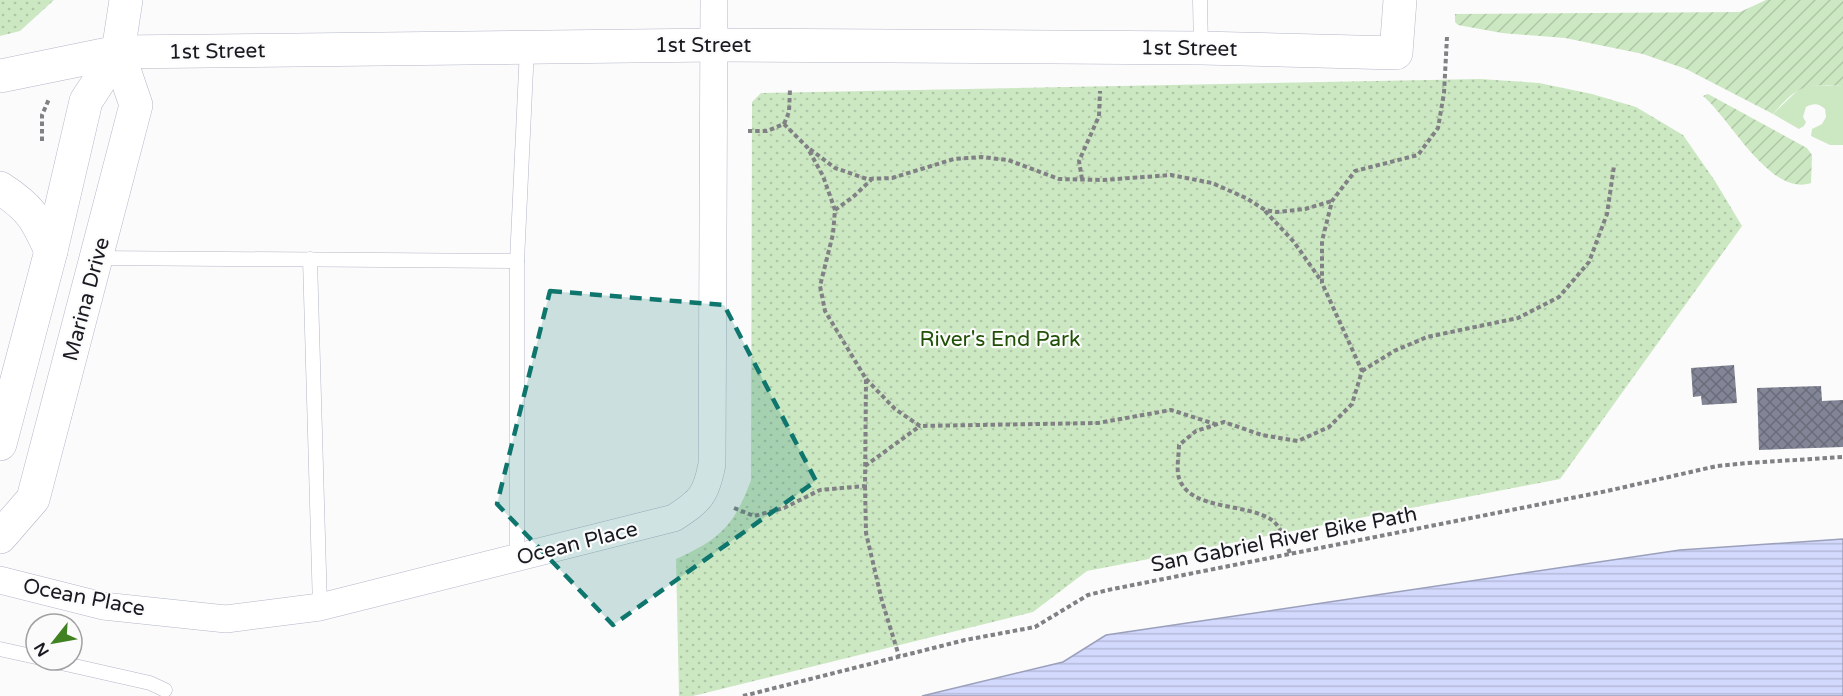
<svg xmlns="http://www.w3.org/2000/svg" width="1843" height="696" font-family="'Varela Round',sans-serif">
<defs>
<pattern id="park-dots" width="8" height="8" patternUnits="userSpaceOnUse" patternTransform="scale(1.5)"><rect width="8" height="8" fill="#cce8c2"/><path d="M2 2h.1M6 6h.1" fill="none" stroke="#afc6a6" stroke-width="1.8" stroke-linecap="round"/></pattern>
<pattern id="garden-furrows" width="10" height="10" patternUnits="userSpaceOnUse" patternTransform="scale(1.5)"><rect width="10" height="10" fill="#cce8c2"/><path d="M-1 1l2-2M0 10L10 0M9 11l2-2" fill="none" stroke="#afc6a6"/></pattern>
<pattern id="water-rules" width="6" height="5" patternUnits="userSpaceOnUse" patternTransform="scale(1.5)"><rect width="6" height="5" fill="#d3d9fd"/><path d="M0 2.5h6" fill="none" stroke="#b5bad9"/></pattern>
<pattern id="building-cross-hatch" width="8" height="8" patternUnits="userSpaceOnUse" patternTransform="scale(1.5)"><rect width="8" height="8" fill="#828596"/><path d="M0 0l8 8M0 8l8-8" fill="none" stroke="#6a6c7a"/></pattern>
</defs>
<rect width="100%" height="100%" fill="#fbfbfb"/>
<path fill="#cce8c2" d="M1809 85 1843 86V145H1830L1811 136 1812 129 1822 124 1826 117 1825 109C1819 103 1813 103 1806 107L1803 117 1806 122 1804 126 1799 129 1773 114 1798 90Z"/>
<g fill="url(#park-dots)">
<polygon points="0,0 54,0 20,31 0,36"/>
<path d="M1480 79 1539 83 1592 94 1636 107 1683 135 1715 181 1742 226 1560 479 1087 571 1033 612 693 696H679L676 559C720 539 734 526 751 480L752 102 761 93Z"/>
</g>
<g fill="url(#garden-furrows)">
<path d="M1766 0H1843V86C1805 84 1799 84 1773 114L1686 69 1643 54 1565 38 1502 33 1458 25 1455 22V14L1740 12Z"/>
<path d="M1708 94 1807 148 1812 155 1811 183C1770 197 1730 118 1703 96Z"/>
</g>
<polygon fill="url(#water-rules)" stroke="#9ba0bb" stroke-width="1.5" points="1843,539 1843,696 922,696 1063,662 1106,635 1680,550"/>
<g fill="url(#building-cross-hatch)">
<polygon points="1734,365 1737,403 1702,405 1701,396 1693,397 1691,368"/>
<polygon points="1821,386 1822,401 1843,400 1843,447 1759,450 1757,388"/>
</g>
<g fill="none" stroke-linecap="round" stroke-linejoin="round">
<defs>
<g id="service">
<polyline points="1200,0 1201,48"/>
<polyline points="97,258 517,261 517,559"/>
<polyline points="310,259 320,607"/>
<polyline points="517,261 527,48"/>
<polyline points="0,649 36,657"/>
<polyline points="48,660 150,683 165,690"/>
</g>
<path id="minor" d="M0 580 103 606 226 619 320 607 674 518C700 501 706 496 712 464L714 0"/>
<polyline id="tertiary" points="118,52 715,45 1201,48 1396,53 1400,0"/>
<g id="secondary">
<polyline points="0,76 118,52"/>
<path d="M0 188C31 208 36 218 51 251"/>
<polyline points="0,444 51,251 86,101 118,52 126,0"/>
<polyline points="0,537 33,499 136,105 118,52"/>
</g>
</defs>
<use href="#service" stroke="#b3b6c9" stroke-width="15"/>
<use href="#minor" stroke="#b3b6c9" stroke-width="28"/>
<use href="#tertiary" stroke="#b3b6c9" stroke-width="34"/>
<use href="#secondary" stroke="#b3b6c9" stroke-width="34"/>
<g stroke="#818185" stroke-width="4" stroke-dasharray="4.5 3" stroke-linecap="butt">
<polyline points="784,124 789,112 790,89"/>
<polyline points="42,141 42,115 49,99"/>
<polyline points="810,149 835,168 867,179 892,178 954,159 981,157 1008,160 1059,179 1103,180 1171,175 1212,183 1246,198 1265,210 1277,212 1305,209 1332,201"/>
<polyline points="1082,179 1079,161 1099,116 1100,91"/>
<polyline points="835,210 853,197 871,180"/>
<polyline points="1265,211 1294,242 1322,282"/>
<polyline points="1362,371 1394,351 1427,337 1518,318 1559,297 1589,262 1607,214 1614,166"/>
<polyline points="866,379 895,409 920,426 1098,423 1171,410 1215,424"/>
<polyline points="865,466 920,426"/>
<polyline points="865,486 866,533 882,601 899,656"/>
<polyline points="734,508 754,516 784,508 820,490 865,486 866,379 825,311 820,286 833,234 835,210 823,176 807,147 784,124 767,131 748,131"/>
<path d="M1290 553C1285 542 1282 528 1273 521 1249 502 1190 512 1179 478 1176 469 1179 455 1179 445L1196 431 1224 422 1262 435 1298 441 1329 427 1352 404 1362 371 1322 283V241L1332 201 1355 171 1418 155 1438 128 1444 93 1447 37"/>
<polyline points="743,696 965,640 1035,627 1088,595 1108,590 1607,491 1717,466 1747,463 1843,457"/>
</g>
<use href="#service" stroke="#fff" stroke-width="14"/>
<use href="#minor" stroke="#fff" stroke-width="27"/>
<use href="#tertiary" stroke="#fff" stroke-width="33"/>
<use href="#secondary" stroke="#fff" stroke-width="33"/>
</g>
<path fill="#0f766e" fill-opacity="0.2" stroke="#0f766e" stroke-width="4.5" stroke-dasharray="12 8" stroke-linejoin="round" d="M550 291 724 305 816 481 613 625 497 504Z"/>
<g text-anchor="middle" stroke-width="4.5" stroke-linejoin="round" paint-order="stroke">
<g font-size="21" fill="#191a21" stroke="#fbfbfb">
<text x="703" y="52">1st Street</text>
<text transform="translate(1189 48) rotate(1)" y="7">1st Street</text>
<text transform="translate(217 51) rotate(-1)" y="7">1st Street</text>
<text transform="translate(86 299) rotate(-75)" y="7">Marina Drive</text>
<text transform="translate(1284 539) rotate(-11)" y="7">San Gabriel River Bike Path</text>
<text transform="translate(577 543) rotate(-14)" y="7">Ocean Place</text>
<text transform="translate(84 597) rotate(11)" y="7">Ocean Place</text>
</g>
<g font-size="21" fill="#1f5005" stroke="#fbfbfb">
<text x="1000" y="346">River's End Park</text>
</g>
</g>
<g transform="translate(54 642) rotate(239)"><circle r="28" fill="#fbfbfb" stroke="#a1a1a4" stroke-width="1.5"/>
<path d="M0-4.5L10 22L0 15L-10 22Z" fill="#408122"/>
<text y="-9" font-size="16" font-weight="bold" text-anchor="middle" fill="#191a21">N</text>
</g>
</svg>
